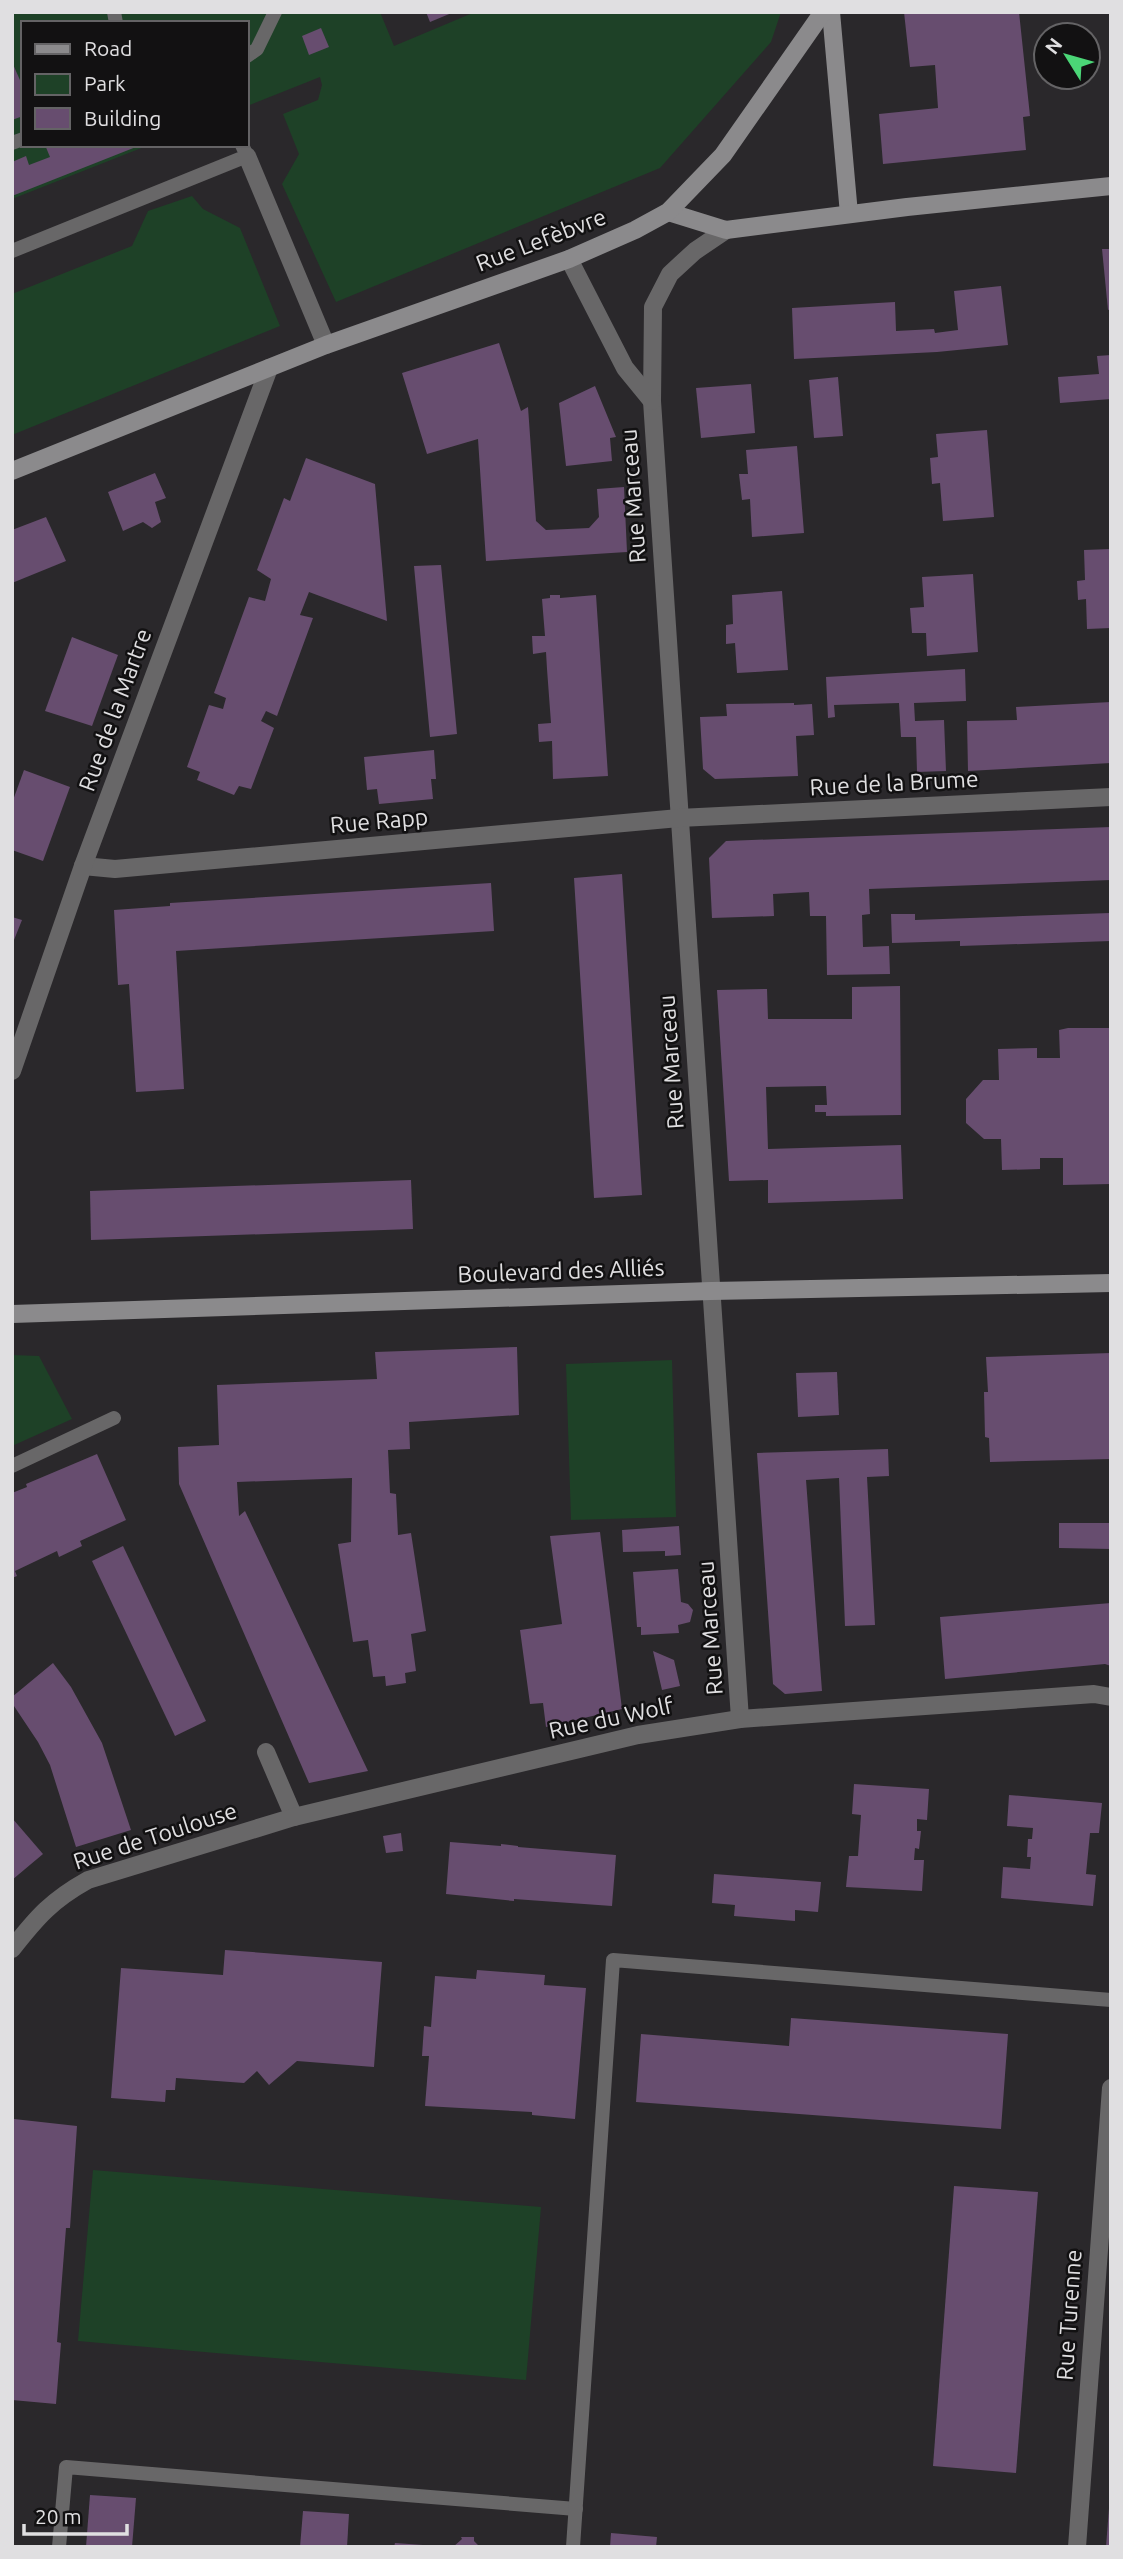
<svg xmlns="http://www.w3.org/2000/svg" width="1123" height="2559" font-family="Ubuntu,sans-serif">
<rect width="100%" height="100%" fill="#2a282b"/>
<g fill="#1e4127">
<polygon points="12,12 380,12 394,46 475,12 781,12 771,42 660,168 336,302 282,184 299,154 283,114 318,100 322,85 320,77 247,106 247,23 23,23 23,145 149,145 12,199"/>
<polygon points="192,196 203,209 240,228 280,326 12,435 12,294 132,246 148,211"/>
<polygon points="12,1355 39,1356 72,1419 12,1446"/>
<polygon points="672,1360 676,1517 571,1520 566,1364"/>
<polygon points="93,2170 541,2207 526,2380 78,2341"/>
</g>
<g fill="#674d6f">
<polygon points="426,12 454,12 430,22"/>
<polygon points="904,12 1019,12 1030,116 1023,117 1026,150 883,164 879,114 938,108 935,65 910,67"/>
<polygon points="321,28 329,47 309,55 302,36"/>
<polygon points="12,62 23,87 23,116 12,120"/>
<polygon points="45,145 141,145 12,196 12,162 26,156 29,165 50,157"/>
<polygon points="1102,249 1111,249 1111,309 1108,310"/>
<polygon points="1001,286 1008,345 937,352 794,359 792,308 895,302 896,331 934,329 935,333 958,330 954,291"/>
<polygon points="499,343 521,411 528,407 536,521 546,530 589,528 599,517 597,489 624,487 627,552 486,561 478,439 427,454 402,373"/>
<polygon points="1111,355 1111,399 1060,403 1058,377 1099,374 1097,356"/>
<polygon points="838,377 843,436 814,438 809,380"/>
<polygon points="751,384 755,433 701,438 696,388"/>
<polygon points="595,386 616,437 610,438 612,461 566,466 559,403"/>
<polygon points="987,430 994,517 943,521 940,483 932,484 930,458 938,457 936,434"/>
<polygon points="797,446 804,533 752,537 750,499 742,500 739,474 748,474 746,450"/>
<polygon points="306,458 375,484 387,621 309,592 300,615 313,618 277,716 266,711 261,721 274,728 251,789 239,786 234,795 197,780 200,772 187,767 209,705 223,709 226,698 214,693 249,597 265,601 271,579 257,570 284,498 290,501"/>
<polygon points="155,473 166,498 155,502 161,522 152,528 143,522 123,531 108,492"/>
<polygon points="46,517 66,561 12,583 12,530"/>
<polygon points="1111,549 1111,628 1087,629 1086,599 1078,600 1077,581 1085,580 1084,550"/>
<polygon points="441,565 457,734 430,737 414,566"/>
<polygon points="973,574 978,652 927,656 926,633 912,633 911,620 910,608 924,607 922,577"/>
<polygon points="782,591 788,670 737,673 735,643 726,644 726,625 733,624 732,595"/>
<polygon points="550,595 560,595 560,598 596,595 608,776 553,779 552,741 539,742 538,724 551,723 547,669 546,652 533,654 532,636 545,636 542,599 550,598"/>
<polygon points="72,637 118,655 92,726 45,711"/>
<polygon points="965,669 966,701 914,703 915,721 944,720 946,771 917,772 916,737 901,737 899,703 834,705 835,717 828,718 826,677"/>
<polygon points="1111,702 1111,763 968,771 967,721 1017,720 1016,707"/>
<polygon points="794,703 794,705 812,704 814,735 796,736 798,776 715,779 703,769 700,717 727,716 726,704"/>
<polygon points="434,750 436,779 431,779 433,799 379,804 377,789 367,790 364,757"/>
<polygon points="24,770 70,787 43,861 12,850 12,803"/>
<polygon points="1111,827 1111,880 869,889 870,914 862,915 863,947 889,946 890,974 827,975 826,916 810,916 809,892 773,894 774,916 712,918 709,858 726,841"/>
<polygon points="622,874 642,1195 594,1198 574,878"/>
<polygon points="491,883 494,931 176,951 184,1089 136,1092 129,984 118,985 114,910 170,906 170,903"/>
<polygon points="1110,913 1111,941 960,946 960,941 892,943 891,914 915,914 915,920"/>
<polygon points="12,917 22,920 12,945"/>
<polygon points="900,986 901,1115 826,1116 826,1112 815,1112 815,1105 827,1105 826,1086 766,1087 768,1149 901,1145 903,1199 768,1203 768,1180 729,1181 717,990 767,989 768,1019 852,1019 852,987"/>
<polygon points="1068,1028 1111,1028 1111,1184 1063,1185 1063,1158 1040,1158 1040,1169 1002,1170 1001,1139 984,1139 966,1123 966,1099 983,1080 999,1080 998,1049 1037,1048 1037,1058 1060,1058 1059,1030"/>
<polygon points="411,1180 413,1229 91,1240 90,1191"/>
<polygon points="517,1347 519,1415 409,1422 410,1449 388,1450 390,1493 396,1494 398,1535 411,1533 426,1631 411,1634 416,1671 405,1673 406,1683 386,1686 385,1676 373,1677 368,1640 353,1642 338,1544 351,1542 352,1478 237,1482 239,1516 245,1511 368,1771 309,1783 179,1484 178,1447 219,1445 217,1385 377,1379 375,1352"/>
<polygon points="1111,1353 1111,1459 990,1462 989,1438 985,1437 984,1392 988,1392 986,1357"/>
<polygon points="837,1372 839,1415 798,1417 796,1373"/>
<polygon points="888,1449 889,1476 867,1477 875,1625 845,1626 839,1478 806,1480 822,1691 785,1694 773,1684 757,1453"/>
<polygon points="97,1454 126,1520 80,1541 82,1546 59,1557 57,1551 15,1571 17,1576 12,1578 12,1493 27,1487 26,1484"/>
<polygon points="1059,1523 1111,1523 1111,1549 1059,1548"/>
<polygon points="679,1526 681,1555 665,1556 665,1551 623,1552 622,1530"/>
<polygon points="600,1532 622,1709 546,1727 543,1703 530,1704 520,1630 562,1624 550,1536"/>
<polygon points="123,1546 206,1721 175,1736 92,1561"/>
<polygon points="678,1569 681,1602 688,1604 693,1610 690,1622 678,1625 679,1633 641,1635 641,1627 637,1627 633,1572"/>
<polygon points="1111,1603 1111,1666 1105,1664 945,1679 940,1617"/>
<polygon points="653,1651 674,1660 680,1686 662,1690"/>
<polygon points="53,1663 71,1687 102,1743 131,1830 76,1847 50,1765 38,1742 12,1703 12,1697"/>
<polygon points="854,1784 929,1789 927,1820 917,1819 917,1831 921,1831 919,1849 915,1848 914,1860 924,1860 922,1891 846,1887 849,1856 858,1856 861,1815 852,1814"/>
<polygon points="1009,1795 1102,1803 1099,1833 1090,1833 1086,1874 1096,1875 1093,1906 1001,1898 1003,1867 1030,1869 1031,1857 1027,1857 1028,1839 1032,1839 1033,1828 1007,1826"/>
<polygon points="12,1818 43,1854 12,1880"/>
<polygon points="401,1833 403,1851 386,1853 383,1836"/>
<polygon points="450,1842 501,1846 501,1844 518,1846 518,1847 616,1855 612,1906 514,1899 514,1901 446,1894"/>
<polygon points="714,1874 821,1882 818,1912 795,1910 795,1921 734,1916 735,1905 712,1903"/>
<polygon points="225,1950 382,1962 374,2067 297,2061 269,2085 257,2071 244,2083 176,2078 175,2090 166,2090 165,2102 111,2098 121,1968 223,1975"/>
<polygon points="477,1970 545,1975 544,1985 586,1988 575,2119 532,2115 532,2112 425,2106 429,2056 422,2056 424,2026 431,2027 435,1976 476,1979"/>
<polygon points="791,2018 1008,2034 1001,2129 636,2102 641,2034 789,2046"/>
<polygon points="14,2119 77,2126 70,2228 66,2228 57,2342 61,2343 56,2404 12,2400"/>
<polygon points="954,2186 1038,2192 1016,2473 933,2466"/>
<polygon points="90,2495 136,2498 132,2547 86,2547"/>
<polygon points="1109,2508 1111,2508 1111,2547 1106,2547"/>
<polygon points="303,2511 349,2514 347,2547 300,2547"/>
<polygon points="611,2533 657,2537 656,2547 610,2547"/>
<polygon points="461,2537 474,2537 474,2541 480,2547 453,2547 462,2539"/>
<polygon points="395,2543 423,2545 423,2547 394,2547"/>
</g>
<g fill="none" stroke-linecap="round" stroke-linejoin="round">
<g stroke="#686768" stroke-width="14">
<polyline points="114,12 116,23"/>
<polyline points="247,56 257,49 275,12"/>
<polyline points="12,143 23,139"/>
<polyline points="12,251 247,156 242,145"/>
<polyline points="12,1466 114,1418"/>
<polyline points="59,2547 66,2467 576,2509"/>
<polyline points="573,2547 613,1960 1111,2000"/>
</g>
<g stroke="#686768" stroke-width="18">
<polyline points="247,156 326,345"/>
<polyline points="726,230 695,251 670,274 653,307 652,401 740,1719"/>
<polyline points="569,259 625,368 652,401"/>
<polyline points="83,866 115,869 679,818 1111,797"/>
<polyline points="12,1071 83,866 269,368"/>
<polyline points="266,1752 294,1817"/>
<path d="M12 1949C37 1917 52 1900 88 1880L294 1817 638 1735 740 1719 1094 1694 1111 1697"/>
<polyline points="1077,2547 1111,2088"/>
</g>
<g stroke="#8b8a8c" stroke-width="18">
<polyline points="831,12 849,214"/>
<polyline points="668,212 726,230 907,207 1111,186"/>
<polyline points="12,471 326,345 569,259 635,230 668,212 723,155 823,12"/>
<polyline points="12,1314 711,1291 1111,1283"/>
</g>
</g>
<g text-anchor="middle" stroke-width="5" stroke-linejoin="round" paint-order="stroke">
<g font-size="23" fill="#e0dfe1" stroke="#121112">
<text transform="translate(541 240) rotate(-21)" y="8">Rue Lefèbvre</text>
<text transform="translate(633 496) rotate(-94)" y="8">Rue Marceau</text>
<text transform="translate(115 710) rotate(-70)" y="8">Rue de la Martre</text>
<text transform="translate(894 783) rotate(-3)" y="8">Rue de la Brume</text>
<text transform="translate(379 821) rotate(-5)" y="8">Rue Rapp</text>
<text transform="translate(671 1062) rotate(-94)" y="8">Rue Marceau</text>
<text transform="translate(561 1271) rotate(-2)" y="8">Boulevard des Alliés</text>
<text transform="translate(710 1628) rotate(-94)" y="8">Rue Marceau</text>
<text transform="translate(611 1718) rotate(-12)" y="8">Rue du Wolf</text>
<text transform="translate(155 1836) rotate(-18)" y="8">Rue de Toulouse</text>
<text transform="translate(1069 2315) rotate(-86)" y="8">Rue Turenne</text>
</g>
</g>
<rect width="1123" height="2559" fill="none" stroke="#e0dfe1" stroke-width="28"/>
<rect x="21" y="21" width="228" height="126" fill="#121112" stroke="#646365" stroke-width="2"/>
<rect x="35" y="44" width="35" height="10" fill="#8b8a8c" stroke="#646365" stroke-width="2"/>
<text x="84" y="56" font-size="21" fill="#e0dfe1">Road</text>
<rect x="35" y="74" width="35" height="21" fill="#1e4127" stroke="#646365" stroke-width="2"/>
<text x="84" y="91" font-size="21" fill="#e0dfe1">Park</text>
<rect x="35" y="108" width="35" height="21" fill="#674d6f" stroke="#646365" stroke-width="2"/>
<text x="84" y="126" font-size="21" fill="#e0dfe1">Building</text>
<g transform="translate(1067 56) rotate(307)"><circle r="33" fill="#121112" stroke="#646365" stroke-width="2"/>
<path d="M0-5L12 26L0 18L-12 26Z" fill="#4bd677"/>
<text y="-10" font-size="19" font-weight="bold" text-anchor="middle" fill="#e0dfe1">N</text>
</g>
<path d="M24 2524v10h103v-10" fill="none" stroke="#e0dfe1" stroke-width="3.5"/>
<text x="35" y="2524" font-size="21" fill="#e0dfe1" stroke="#121112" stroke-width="5" paint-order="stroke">20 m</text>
</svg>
